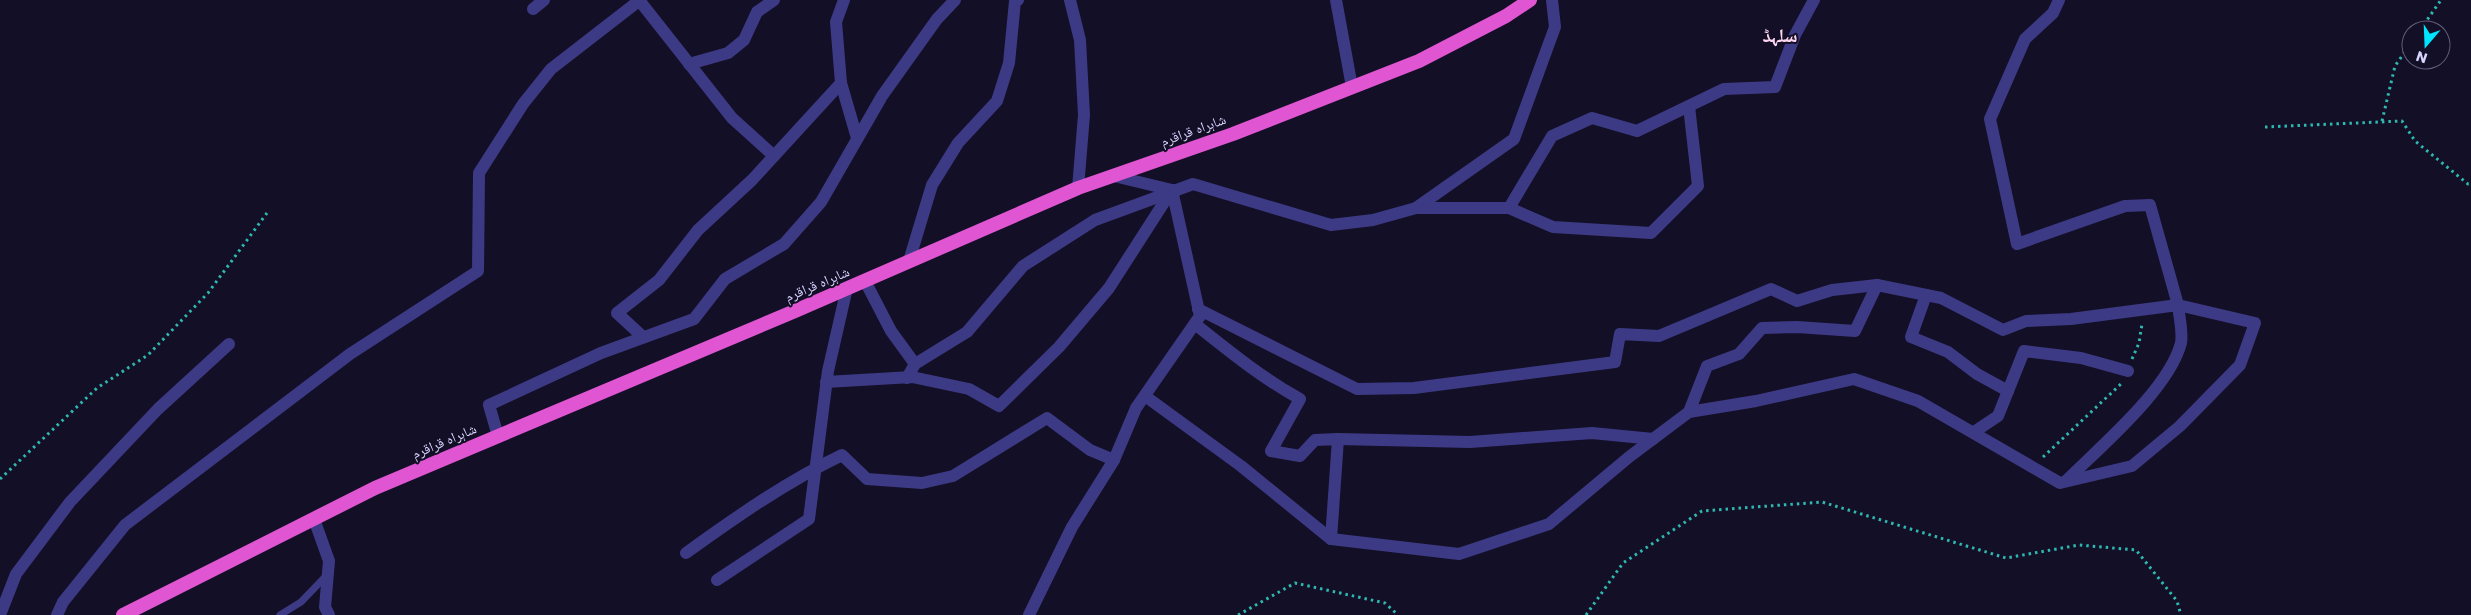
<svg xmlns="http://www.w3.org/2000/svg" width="2471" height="615" font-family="Poppins,'Noto Naskh Arabic',sans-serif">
<rect width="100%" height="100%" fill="#130f26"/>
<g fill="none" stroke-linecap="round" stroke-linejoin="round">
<g stroke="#2fb8b0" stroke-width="3" stroke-dasharray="2.5 4" stroke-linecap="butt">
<polyline points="2420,30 2441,0"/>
<polyline points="2382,121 2395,66 2411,43"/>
<polyline points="2265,127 2402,121 2415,141 2468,184 2471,184"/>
<polyline points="2132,359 2139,343 2142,324"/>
<polyline points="2043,457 2122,383"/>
<polyline points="0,479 97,388 148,355 208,293 267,213"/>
<polyline points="1238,615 1295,583 1385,603 1398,615"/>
<polyline points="1586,615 1623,563 1702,511 1822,502 2006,558 2079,545 2136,550 2177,601 2181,615"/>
</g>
<polyline stroke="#3d3a85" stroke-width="7" points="280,615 301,602 326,576"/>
<g stroke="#3d3a85" stroke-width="12">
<polyline points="639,0 732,118 774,156"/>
<polyline points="844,0 836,22 841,83 857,138"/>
<polyline points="1070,0 1080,40 1084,115 1078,188"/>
<polyline points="1336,0 1352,87"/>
<polyline points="533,9 544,0"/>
<polyline points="689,64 728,53 744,40 757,12 774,0"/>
<polyline points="1416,208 1514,139 1555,27 1552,0"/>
<polyline points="1509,208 1553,227 1651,233 1698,186 1689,106"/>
<polyline points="909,261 932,185 958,143 997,101 1009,63 1015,1 1018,0"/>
<polyline points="865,281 891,331 915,364"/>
<polyline points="1926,295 1911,337 1948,352 1977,374 2008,391"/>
<polyline points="1198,309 1357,389 1414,388 1615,362 1620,334 1659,336 1771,289 1797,301 1832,290 1877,285"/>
<path d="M1195 324C1229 351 1262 378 1300 399L1271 451 1300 456 1315 440 1338 439 1331 539"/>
<polyline points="643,337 617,313 659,280 698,230 752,180 841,83"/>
<polyline points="907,378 915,364 967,332 1023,266 1095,220 1193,184 1331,225 1373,220 1416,208 1509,208 1552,136 1592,118 1637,131 1724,89 1775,87 1795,35 1814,0"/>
<polyline points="826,382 912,377 969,389 999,406 1059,347 1109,288 1172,190"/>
<polyline points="1145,396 1241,466 1331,539 1459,554 1549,524 1629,457 1689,412 1756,401 1854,379 1918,401 2060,483 2132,466 2180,426 2240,365 2255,323 2178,305 2150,205 2125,206 2017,244 1990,119 2025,39 2053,13 2059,0"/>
<path d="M1689 412 1707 366 1739 354 1762 328 1797 327 1855 331 1877 285 1941 298 2003 330 2026 321 2071 319 2178 305C2179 316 2183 332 2181 343 2169 389 2101 446 2067 480"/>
<polyline points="1974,432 1998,416 2024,351 2081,358 2128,371"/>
<polyline points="498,436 489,405 601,353 694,319 725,279 784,244 821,202 882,96 937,19 955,0"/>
<polyline points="1338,439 1470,442 1592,433 1653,439"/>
<polyline points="314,519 329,561 325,607 329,615"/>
<path d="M686 553C736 517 786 482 842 455L867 479 922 483 953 476 1047 418 1090 450 1114 460"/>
<polyline points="717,580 809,519 828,371 847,288"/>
<polyline points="0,615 16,574 70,502 158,409 229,344"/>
<polyline points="57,615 63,602 125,525 350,354 478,271 479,173 523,104 551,69 640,0"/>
<polyline points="1029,615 1072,527 1114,460 1136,408 1200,316 1172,190 1114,176"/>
</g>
<polyline stroke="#e055d1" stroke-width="14" points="123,615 375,488 795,311 1078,188 1233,134 1419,61 1506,16 1530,0"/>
</g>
<g text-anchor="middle" stroke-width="4" stroke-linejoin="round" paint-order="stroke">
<g font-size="14" fill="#d9d4ff" stroke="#130f26">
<text transform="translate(1193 130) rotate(-20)" y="5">شاہراہ قراقرم</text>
<text transform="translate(817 284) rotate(-23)" y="5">شاہراہ قراقرم</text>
<text transform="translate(444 441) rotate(-23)" y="5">شاہراہ قراقرم</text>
</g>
<g font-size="19" font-weight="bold" fill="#ffd6f0" stroke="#130f26">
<text x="1780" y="42">سلہڈ</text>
</g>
</g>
<g transform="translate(2426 45) rotate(199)"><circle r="24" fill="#130f26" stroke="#625e7d"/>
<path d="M0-4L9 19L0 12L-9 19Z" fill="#00e5ff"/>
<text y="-8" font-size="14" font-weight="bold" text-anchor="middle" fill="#d9d4ff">N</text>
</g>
</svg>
